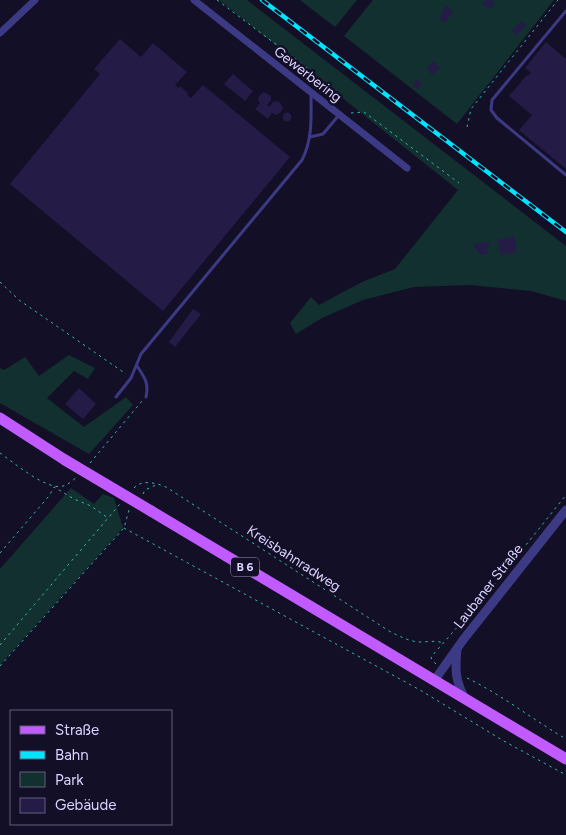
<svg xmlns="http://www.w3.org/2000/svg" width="566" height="835" font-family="Figtree,sans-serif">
<rect width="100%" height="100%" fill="#130f26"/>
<g fill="#12302f">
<polygon points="219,0 247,0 566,246 566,301 531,291 470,285 414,287 363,300 322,318 296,334 290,323 311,297 319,305 362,282 395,269 458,190"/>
<polygon points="300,0 357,0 335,27"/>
<polygon points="373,0 554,0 457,124 344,36"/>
<polygon points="69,355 95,368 88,379 74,371 47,398 84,427 126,397 133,405 89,454 0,403 0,368 4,370 25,357 39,376"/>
<polygon points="71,488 94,504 103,494 114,498 123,528 0,665 0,569"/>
</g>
<g fill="#241b47">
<polygon points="485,0 490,0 495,3 490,9 482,4"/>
<polygon points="446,6 453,11 445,23 439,18 442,14 441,13"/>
<polygon points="521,21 526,25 516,35 512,31"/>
<polygon points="120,39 141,57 153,43 187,72 175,85 179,88 180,86 188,93 187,95 191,98 203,85 290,157 163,311 10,184 100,74 94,69"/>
<polygon points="546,42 566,59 566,169 519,130 532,115 509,96 527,75 528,76 531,73 525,68"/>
<polygon points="433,61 440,67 433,75 426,69"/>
<polygon points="233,74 253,91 245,101 224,84"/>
<polygon points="417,79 422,84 418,89 413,85"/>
<polygon points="264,92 271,96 271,100 267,105 269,107 273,102 278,101 281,104 283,108 280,113 276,115 272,113 268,119 255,109 260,103 258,100 259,96"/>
<circle cx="287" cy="117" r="4.5"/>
<polygon points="514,236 517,252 501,255 498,240"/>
<polygon points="489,242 489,247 486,247 488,254 479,255 478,250 475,250 474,244"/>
<polygon points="193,309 201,314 175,347 169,342"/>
<polygon points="79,388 96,404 83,419 65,404"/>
</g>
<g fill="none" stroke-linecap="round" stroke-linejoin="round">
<g stroke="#2fb8b0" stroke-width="1" stroke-dasharray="2.5 4" stroke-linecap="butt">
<polyline points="217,0 310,70 310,81"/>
<polyline points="351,113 364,112 459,183"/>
<polyline points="467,127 471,109 558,0"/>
<polyline points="0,282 19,300 126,374"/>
<path d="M0 453C13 462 47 491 63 486 68 485 73 480 77 477"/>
<polyline points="90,463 142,401"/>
<path d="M134 488C142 479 156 483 166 487L389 631C399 636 408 641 419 642 427 642 436 640 443 643"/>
<polyline points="143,494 145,490 156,485"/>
<polyline points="124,528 420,690 502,740 566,775"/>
<polyline points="0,553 49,496 54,487 74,499 91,506 108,518"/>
<polyline points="0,645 120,504"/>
<polyline points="436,664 432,660 431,657 489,591 566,495"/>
<polyline points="0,666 124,528 129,510"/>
<path d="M467 678C502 695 532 719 566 739"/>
</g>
<g stroke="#3d3a85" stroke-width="3">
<polyline points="566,11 492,100 491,110 497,118 566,175"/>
<polyline points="310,137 323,134 339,115"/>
<path d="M137 366C145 378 149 383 146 397"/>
<path d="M116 397 131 378 141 354 302 160C313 139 311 116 311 92"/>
</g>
<g stroke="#3d3a85" stroke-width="7">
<polyline points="194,0 407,168"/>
<polyline points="0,33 35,0"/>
</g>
<g stroke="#3d3a85" stroke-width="9">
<path d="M457 649C455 670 455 680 465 699"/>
<polyline points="434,681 463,640 566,510"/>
</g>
<g stroke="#c25bff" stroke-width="11">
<polyline points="0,418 65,460"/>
<polyline points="151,511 566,759"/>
</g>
<defs>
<polyline id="rail" points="262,0 566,232"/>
</defs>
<use href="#rail" stroke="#00e5ff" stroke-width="4.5"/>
<use href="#rail" stroke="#130f26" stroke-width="2.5" stroke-dasharray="8" stroke-linecap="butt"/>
<polyline stroke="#c25bff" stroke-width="11" points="65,460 151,511"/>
</g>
<g text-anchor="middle" stroke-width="5" stroke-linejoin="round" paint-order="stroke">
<rect fill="#130f26" stroke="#9e99be" stroke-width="1" x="231" y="557.5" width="28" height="19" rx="4"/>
<g font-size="12" font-weight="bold" fill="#d9d4ff">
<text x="245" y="571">B 6</text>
</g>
<g font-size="14" fill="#d9d4ff" stroke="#130f26">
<text transform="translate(308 74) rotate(38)" y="5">Gewerbering</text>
<text transform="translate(294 558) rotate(33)" y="5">Kreisbahnradweg</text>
<text transform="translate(488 586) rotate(-52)" y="5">Laubaner Straße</text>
</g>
</g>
<rect x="10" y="710" width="162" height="115" fill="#130f26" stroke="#625e7d"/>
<rect x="20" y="726" width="25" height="8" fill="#c25bff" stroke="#625e7d"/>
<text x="55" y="735" font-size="15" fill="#d9d4ff">Straße</text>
<rect x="20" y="751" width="25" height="8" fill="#00e5ff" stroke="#625e7d"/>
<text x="55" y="760" font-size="15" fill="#d9d4ff">Bahn</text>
<rect x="20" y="772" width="25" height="15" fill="#12302f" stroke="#625e7d"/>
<text x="55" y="785" font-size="15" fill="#d9d4ff">Park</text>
<rect x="20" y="798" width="25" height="15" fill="#241b47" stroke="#625e7d"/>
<text x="55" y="810" font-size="15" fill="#d9d4ff">Gebäude</text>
</svg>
